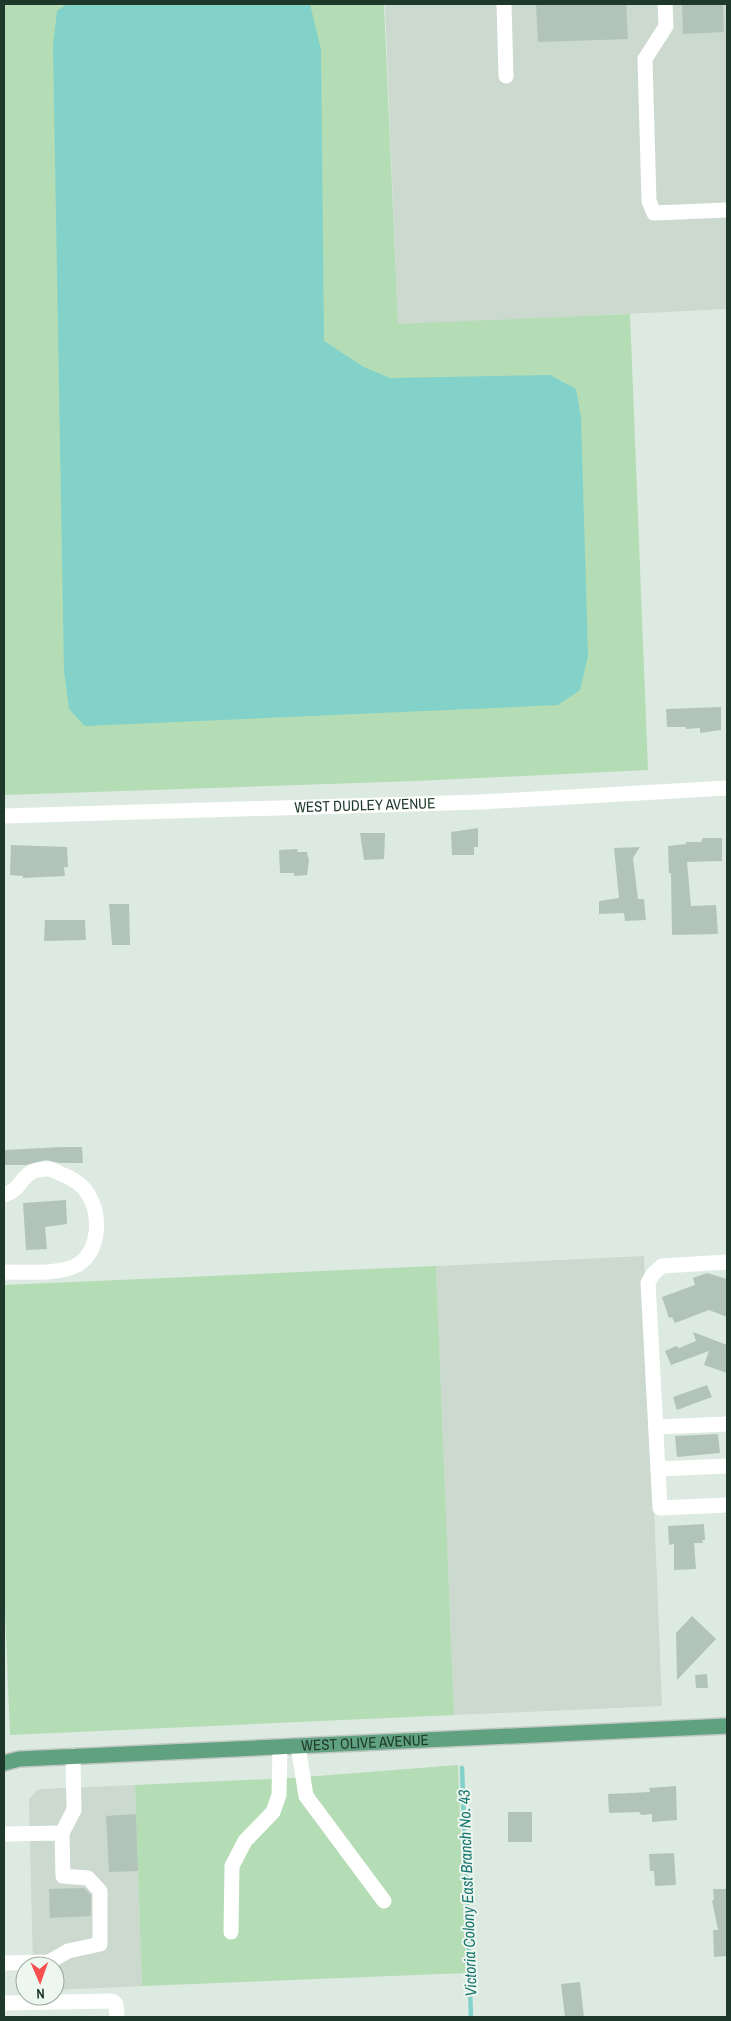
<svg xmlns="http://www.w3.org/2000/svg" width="731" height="2021" font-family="'Archivo Narrow',sans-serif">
<rect width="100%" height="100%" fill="#ddeae1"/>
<g fill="#cbd9cf">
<polygon points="385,4 727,4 727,309 398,325"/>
<polygon points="644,1256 662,1706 454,1715 436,1266"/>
<polygon points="135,1785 142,1986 55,1990 55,1966 33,1966 29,1799 36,1791 41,1789"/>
</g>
<g fill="#b4dcb5">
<polygon points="4,4 384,4 398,324 630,314 648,770 416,781 4,795"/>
<polygon points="436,1266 454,1715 10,1735 4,1586 4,1285"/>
<polygon points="458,1765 466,1973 142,1986 135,1785 292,1778"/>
</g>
<polygon fill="#82d2ca" points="67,4 310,4 321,50 324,341 364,367 390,378 550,375 576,389 581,417 588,656 580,690 558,705 85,726 69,709 64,671 53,46 57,11"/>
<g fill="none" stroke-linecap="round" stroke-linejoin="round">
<polyline stroke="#82d2ca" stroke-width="4.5" points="462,1768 471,2017"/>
</g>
<g fill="#b2c4b9">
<polygon points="536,4 626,4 628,39 538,42"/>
<polygon points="682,4 723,4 724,32 683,34"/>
<polygon points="721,707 721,730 700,733 700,728 686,729 686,727 667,727 666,709"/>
<polygon points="478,828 478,847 474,847 474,855 452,855 451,832"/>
<polygon points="360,833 385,833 384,859 364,860"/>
<polygon points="703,838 722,838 722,861 687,862 691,906 716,905 718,934 672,935 671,873 669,873 668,846 686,844 686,842 701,842"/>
<polygon points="11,845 67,847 68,867 64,867 65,876 23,878 23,876 10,875"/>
<polygon points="640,847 633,858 638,899 644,899 646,920 625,921 624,913 599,914 599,901 619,898 614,848"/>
<polygon points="298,849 297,852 307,852 309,861 307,875 294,876 294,873 280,873 279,850"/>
<polygon points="109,904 129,904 130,945 112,945"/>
<polygon points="45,920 85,920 86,940 44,941"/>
<polygon points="61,1147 82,1147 83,1163 60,1163 46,1160 26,1165 5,1165 5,1150"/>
<polygon points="66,1200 67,1224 45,1227 47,1249 26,1250 23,1203"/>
<polygon points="707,1273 727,1279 727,1317 709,1310 675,1323 672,1317 669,1318 662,1297 695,1285 693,1278"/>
<polygon points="693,1332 727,1345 727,1373 704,1365 709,1351 671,1365 665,1351 676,1346 679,1348 696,1341"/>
<polygon points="707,1385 712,1397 677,1410 673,1397"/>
<polygon points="718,1434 720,1453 677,1457 675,1436"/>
<polygon points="704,1524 705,1540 702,1540 703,1543 694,1543 696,1569 674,1570 674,1544 669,1545 668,1526"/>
<polygon points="692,1616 716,1639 677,1680 676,1633"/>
<polygon points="707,1674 708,1688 696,1688 695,1675"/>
<polygon points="676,1786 677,1820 652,1822 652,1814 641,1815 639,1812 609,1813 608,1794 650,1792 649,1788"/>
<rect x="508" y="1812" width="24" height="30"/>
<polygon points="136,1814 138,1871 109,1872 106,1816"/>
<polygon points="674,1853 676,1885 655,1886 654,1871 650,1871 649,1854"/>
<polygon points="84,1888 91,1895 91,1916 50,1918 49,1889"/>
<polygon points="713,1889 727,1889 727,1956 714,1957 713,1930 718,1930 712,1900 714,1900"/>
<polygon points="580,1982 584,2017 565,2017 561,1984"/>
</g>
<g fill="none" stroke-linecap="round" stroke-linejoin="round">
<defs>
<g id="major">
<path id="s2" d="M4 1763 19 1759 727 1726"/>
</g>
</defs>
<use href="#major" stroke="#c0c8c4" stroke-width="18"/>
<g stroke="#fff" stroke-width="15">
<polyline points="504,4 506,76"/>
<polyline points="665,4 666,26 645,59 649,201 654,213 727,210"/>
<path id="s1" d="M4 816 480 802 727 788"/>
<path d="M4 1195C25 1189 19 1169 47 1169 52 1169 57 1172 61 1174 72 1178 82 1184 88 1194 101 1215 100 1249 79 1264 62 1275 24 1272 4 1272"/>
<polyline points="727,1262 662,1266 653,1274 648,1283 660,1508 727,1505"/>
<polyline points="656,1427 727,1424"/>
<polyline points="658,1469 727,1466"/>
<polyline points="298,1746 306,1796 384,1901"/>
<polyline points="62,1833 74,1810 73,1756"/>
<polyline points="4,1834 62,1833 63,1876 88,1878 100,1891 100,1944 68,1951 49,1962 4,1963"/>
<polyline points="231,1932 232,1866 245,1841 273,1812 279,1795 280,1747"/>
<polyline points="4,2003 112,2001 116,2004 117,2017"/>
</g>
<use href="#major" stroke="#60a180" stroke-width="15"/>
</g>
<g text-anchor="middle" stroke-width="4" stroke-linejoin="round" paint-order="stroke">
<g font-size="15" fill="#1e392b" stroke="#edf6ef">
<text dy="5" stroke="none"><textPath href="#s1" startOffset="361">WEST DUDLEY AVENUE</textPath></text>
<text dy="5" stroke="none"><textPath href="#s2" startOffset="362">WEST OLIVE AVENUE</textPath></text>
</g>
<g font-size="16" font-style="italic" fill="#17766f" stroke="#edf6ef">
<text transform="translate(467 1893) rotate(-92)" y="6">Victoria Colony East Branch No. 43</text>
</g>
</g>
<rect width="731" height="2021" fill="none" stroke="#1e392b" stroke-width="10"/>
<g transform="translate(40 1981) rotate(178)"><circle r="24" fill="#edf6ef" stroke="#9aaaa1"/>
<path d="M0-4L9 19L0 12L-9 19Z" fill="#f74e4e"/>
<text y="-8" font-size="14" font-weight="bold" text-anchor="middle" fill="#1e392b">N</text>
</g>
</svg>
